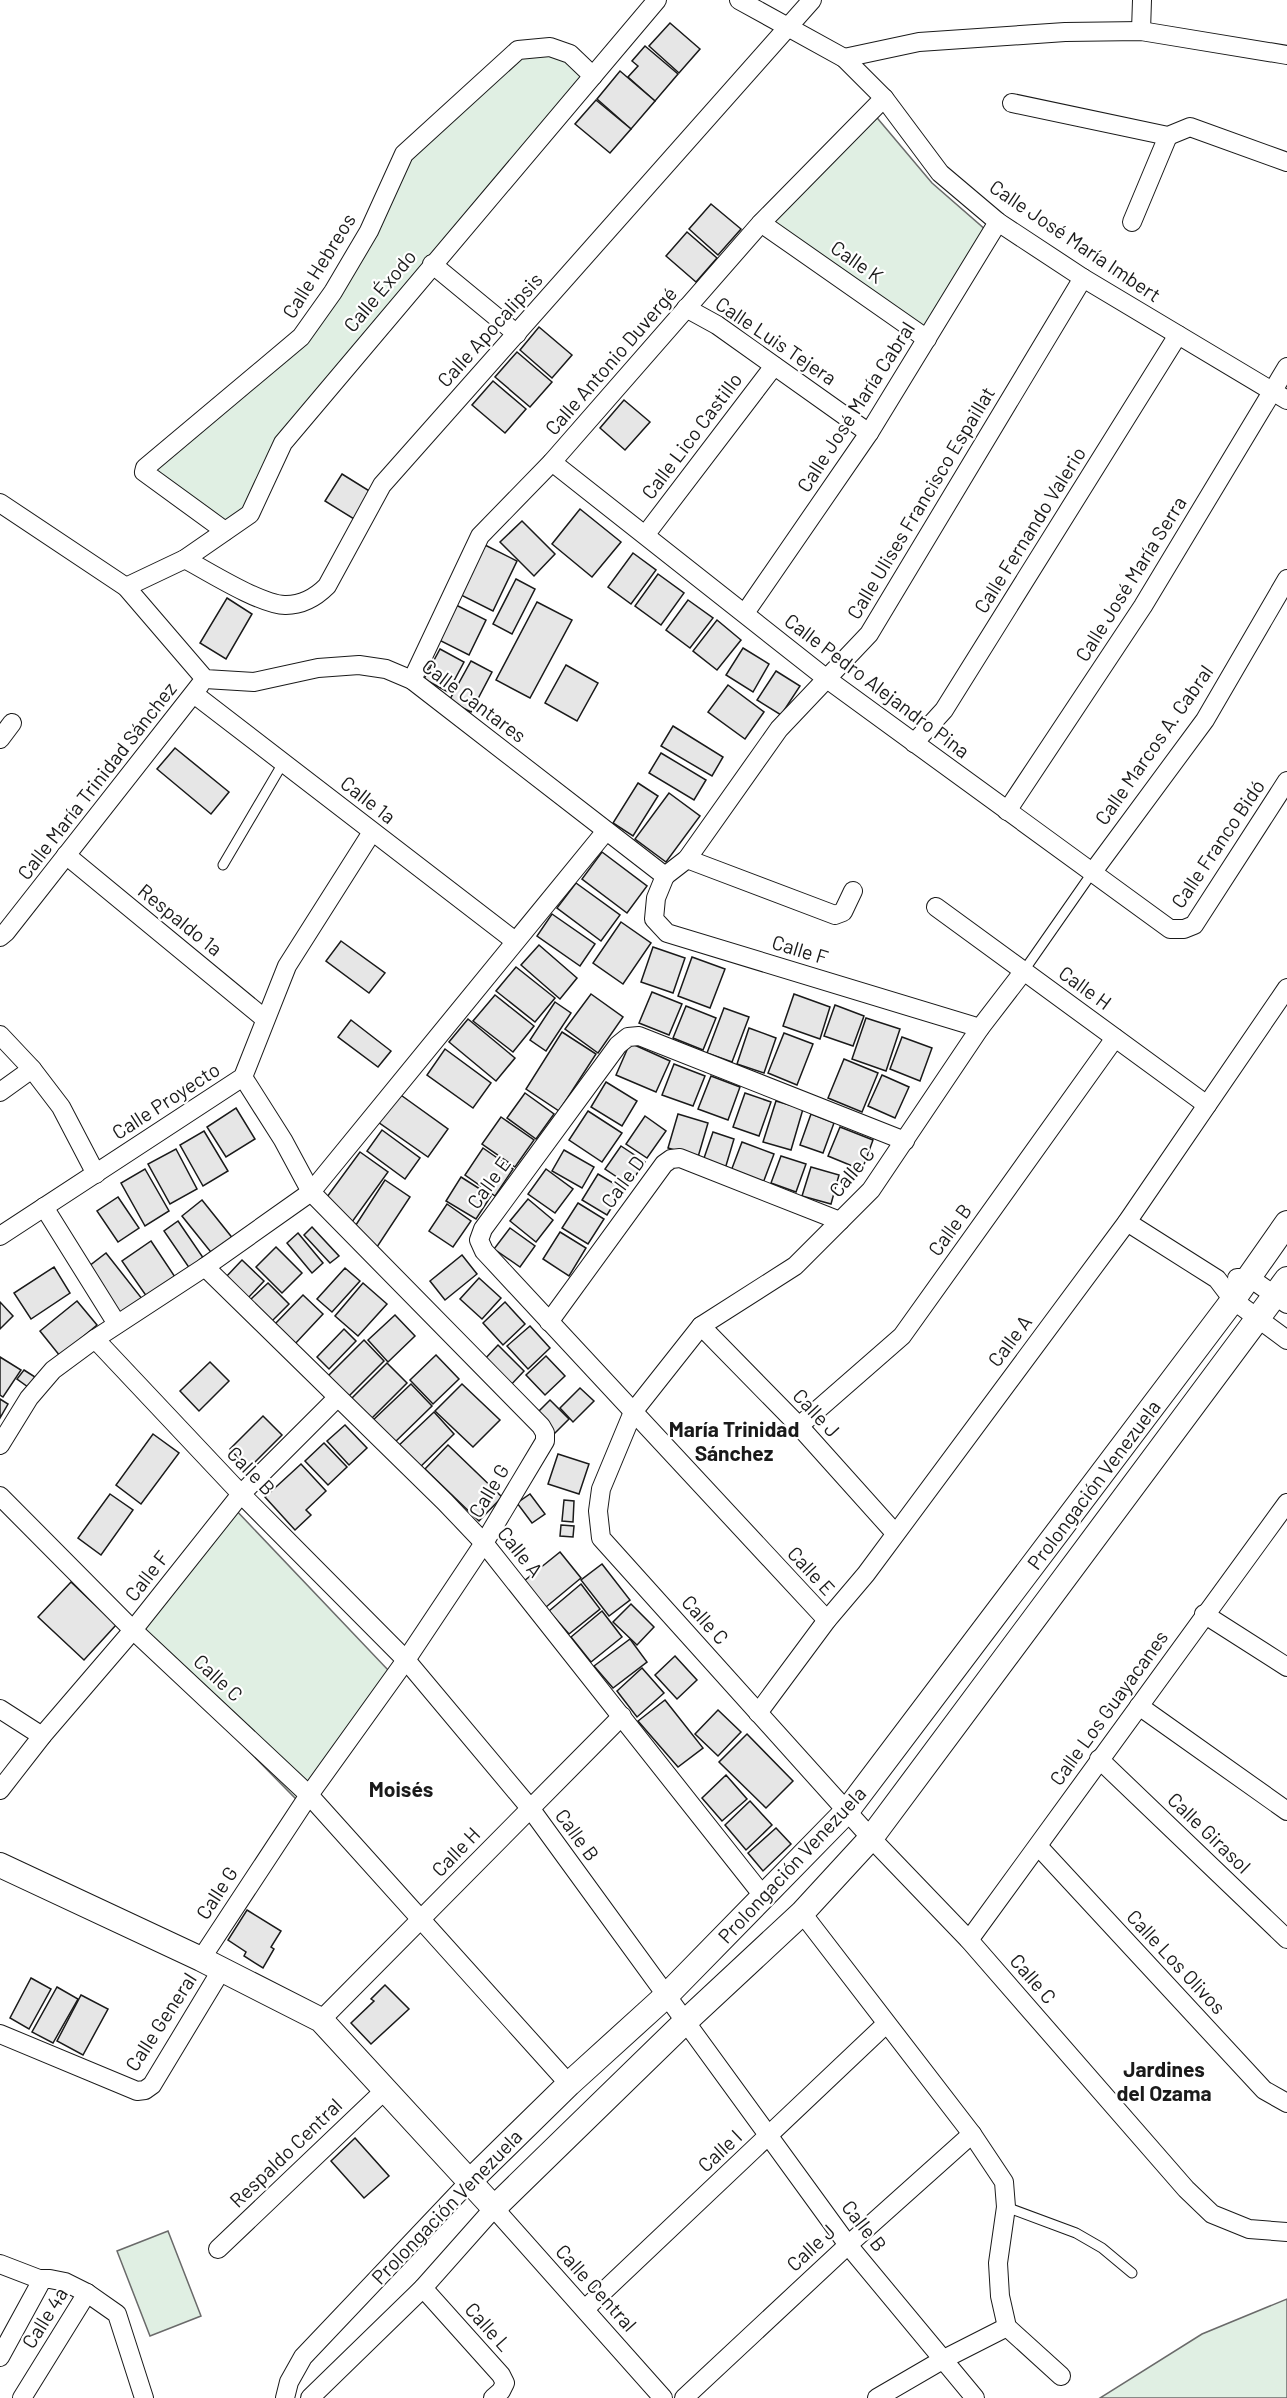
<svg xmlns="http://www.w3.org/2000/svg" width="1287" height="2398" font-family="Barlow,sans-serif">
<rect width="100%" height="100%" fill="#fff"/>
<g fill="#e0efe3" stroke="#6a6a6a" stroke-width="1.5">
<polygon points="549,52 568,58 587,76 281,438 247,511 225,526 145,471 305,340 408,156 522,55"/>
<polygon points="873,113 932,183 987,231 924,332 769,223"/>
<polygon points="232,1506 389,1671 296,1799 134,1635"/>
<polygon points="168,2231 201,2316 150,2336 117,2251"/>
<polygon points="1287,2299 1287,2398 1100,2398 1202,2334"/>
</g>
<g fill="#e6e6e6" stroke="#1a1a1a" stroke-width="1.5">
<polygon points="670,23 700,49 679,73 649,46"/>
<polygon points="645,46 678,74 655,101 628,77 638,66 632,61"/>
<polygon points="620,71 655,101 631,129 597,99"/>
<polygon points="596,100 631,129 610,153 575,124"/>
<polygon points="711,204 741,229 718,255 689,229"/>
<polygon points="687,232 717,258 696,282 666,256"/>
<polygon points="539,327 572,355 552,378 520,350"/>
<polygon points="517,352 552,382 530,407 495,377"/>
<polygon points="493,381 526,409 505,433 472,405"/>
<polygon points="624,400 650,422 625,450 600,428"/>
<polygon points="342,474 371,492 354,519 325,501"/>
<polygon points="580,509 621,542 592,577 552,544"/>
<polygon points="522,521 555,554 534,576 500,542"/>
<polygon points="485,545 517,561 493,611 461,595"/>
<polygon points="633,553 656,570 631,604 608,587"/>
<polygon points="658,574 684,593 661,625 635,606"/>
<polygon points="516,579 535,589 512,634 493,624"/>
<polygon points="227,598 252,614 226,659 200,643"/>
<polygon points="688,600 713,618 690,648 666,630"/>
<polygon points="537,602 572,620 530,698 496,680"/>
<polygon points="456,605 486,620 469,655 439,640"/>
<polygon points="717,620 741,640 717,670 693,651"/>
<polygon points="743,648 769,664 753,692 726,675"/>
<polygon points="440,649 464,662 448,692 424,679"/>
<polygon points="471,661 492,672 471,712 449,701"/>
<polygon points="566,665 598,683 577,721 545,703"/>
<polygon points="776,671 800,686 781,715 757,700"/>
<polygon points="728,685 764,712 745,739 708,712"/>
<polygon points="673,726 723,757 712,776 661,746"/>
<polygon points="175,748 229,792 211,814 157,769"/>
<polygon points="661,753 706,780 694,800 649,773"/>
<polygon points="638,783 658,796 633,836 613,823"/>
<polygon points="669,793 700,816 666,862 635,839"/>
<polygon points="602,852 647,886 627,913 582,879"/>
<polygon points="576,883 620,915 601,941 557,908"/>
<polygon points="552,914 595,944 580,966 537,936"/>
<polygon points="621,922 651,943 623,984 593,963"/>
<polygon points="341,941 385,973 369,993 326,961"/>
<polygon points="539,945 577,978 560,999 521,965"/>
<polygon points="653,947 685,958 673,993 641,982"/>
<polygon points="692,957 725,969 710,1008 678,996"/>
<polygon points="516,967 555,998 535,1022 496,991"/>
<polygon points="652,992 682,1004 669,1035 639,1023"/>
<polygon points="591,994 623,1017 598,1053 565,1029"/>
<polygon points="794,994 830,1007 820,1039 783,1026"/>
<polygon points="495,995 534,1026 513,1052 473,1021"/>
<polygon points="555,1002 571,1013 546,1051 530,1040"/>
<polygon points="835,1005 864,1016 853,1046 824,1036"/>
<polygon points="686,1006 716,1018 703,1050 673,1038"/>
<polygon points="724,1008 749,1017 732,1062 707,1053"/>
<polygon points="866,1018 900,1029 886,1071 852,1059"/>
<polygon points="468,1019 515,1058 496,1081 449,1042"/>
<polygon points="351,1020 391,1051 378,1067 338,1037"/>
<polygon points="749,1028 776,1038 764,1073 737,1064"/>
<polygon points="562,1032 596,1054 559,1111 526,1089"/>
<polygon points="784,1033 813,1044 797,1085 768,1073"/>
<polygon points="902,1037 932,1048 920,1081 890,1069"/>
<polygon points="630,1043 670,1061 656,1092 616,1075"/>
<polygon points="445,1049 491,1083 473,1108 427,1075"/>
<polygon points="844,1059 878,1073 862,1112 828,1098"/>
<polygon points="674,1064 705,1076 693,1106 662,1095"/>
<polygon points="882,1075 909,1087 895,1118 868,1106"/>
<polygon points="711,1076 740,1087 728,1120 698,1109"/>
<polygon points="606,1082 637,1101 622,1126 591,1107"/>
<polygon points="398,1093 448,1129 428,1157 378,1122"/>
<polygon points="525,1093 554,1114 536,1139 507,1118"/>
<polygon points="745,1093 771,1102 759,1136 733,1127"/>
<polygon points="776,1101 803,1109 791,1150 763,1142"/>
<polygon points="236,1108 255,1139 226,1157 207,1127"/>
<polygon points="588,1111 622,1133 602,1162 569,1140"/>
<polygon points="678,1114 708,1123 698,1157 668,1148"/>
<polygon points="811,1114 834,1123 823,1153 800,1145"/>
<polygon points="645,1116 666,1131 647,1158 626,1144"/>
<polygon points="501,1117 534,1140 515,1167 482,1144"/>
<polygon points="840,1127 873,1140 862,1170 828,1156"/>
<polygon points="382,1130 420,1158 405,1179 367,1151"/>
<polygon points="204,1131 228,1171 203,1186 180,1145"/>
<polygon points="713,1132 734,1139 725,1169 703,1161"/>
<polygon points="742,1142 774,1154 763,1183 731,1171"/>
<polygon points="621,1146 645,1162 629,1185 605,1169"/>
<polygon points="483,1148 513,1169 495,1196 465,1175"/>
<polygon points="176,1149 197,1189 170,1204 148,1164"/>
<polygon points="564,1150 594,1167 582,1188 552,1171"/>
<polygon points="360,1152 388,1172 352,1222 324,1201"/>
<polygon points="781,1156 806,1164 796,1192 771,1183"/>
<polygon points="811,1167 839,1175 831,1204 802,1196"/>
<polygon points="145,1169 169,1211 145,1226 121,1183"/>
<polygon points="546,1169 573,1189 555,1213 528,1194"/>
<polygon points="598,1174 623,1189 607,1215 582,1200"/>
<polygon points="461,1177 491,1196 476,1219 446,1201"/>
<polygon points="385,1180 410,1197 377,1247 352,1231"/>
<polygon points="118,1197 139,1228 118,1242 97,1211"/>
<polygon points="528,1199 553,1220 536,1242 510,1221"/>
<polygon points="202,1200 234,1240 214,1256 182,1216"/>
<polygon points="578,1203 604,1219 588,1244 562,1228"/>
<polygon points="447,1204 471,1221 453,1247 429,1231"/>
<polygon points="178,1221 204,1259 190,1269 164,1231"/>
<polygon points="312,1227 339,1256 330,1263 304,1235"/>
<polygon points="510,1228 535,1246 520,1267 494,1249"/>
<polygon points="560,1232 586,1248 569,1276 543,1259"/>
<polygon points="298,1233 323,1263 312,1273 287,1243"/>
<polygon points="151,1241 175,1277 147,1297 122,1261"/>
<polygon points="276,1247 302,1273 282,1293 256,1267"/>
<polygon points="106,1253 143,1300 120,1317 84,1270"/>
<polygon points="462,1255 477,1274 445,1300 430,1281"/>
<polygon points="242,1260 264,1281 248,1298 226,1277"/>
<polygon points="54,1267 70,1293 31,1319 14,1293"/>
<polygon points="345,1268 360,1281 332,1312 317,1299"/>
<polygon points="479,1278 501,1298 482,1319 460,1299"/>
<polygon points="268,1283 289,1304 271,1322 250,1300"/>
<polygon points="363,1283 387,1304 358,1336 335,1316"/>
<polygon points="303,1295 323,1314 294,1345 274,1325"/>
<polygon points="77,1301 97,1325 60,1356 40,1331"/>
<polygon points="0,1302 13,1316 0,1329"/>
<polygon points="505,1302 525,1324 503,1345 483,1323"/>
<polygon points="395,1315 415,1336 388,1362 368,1340"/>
<polygon points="530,1326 550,1348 528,1369 507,1346"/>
<polygon points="344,1329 356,1341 329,1369 317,1357"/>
<polygon points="364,1340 384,1361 349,1396 328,1376"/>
<polygon points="498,1345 524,1371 508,1388 482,1362"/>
<polygon points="436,1355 459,1379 433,1404 410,1380"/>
<polygon points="546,1356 565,1376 545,1395 526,1375"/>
<polygon points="0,1357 21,1370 3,1397 0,1395"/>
<polygon points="210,1362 229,1381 199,1411 180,1391"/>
<polygon points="387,1363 407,1383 368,1422 348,1402"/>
<polygon points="24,1370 35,1377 28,1387 17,1379"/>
<polygon points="411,1384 432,1406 392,1445 370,1423"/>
<polygon points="462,1384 500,1420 473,1447 435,1411"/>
<polygon points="580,1388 594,1401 573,1422 560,1408"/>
<polygon points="0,1399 8,1404 0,1418"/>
<polygon points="550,1400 569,1419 554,1434 535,1415"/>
<polygon points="434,1412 454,1434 416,1471 395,1449"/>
<polygon points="263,1416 282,1435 248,1469 230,1449"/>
<polygon points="345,1425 367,1448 349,1465 327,1441"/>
<polygon points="153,1434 179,1453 141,1504 116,1485"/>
<polygon points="324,1443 347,1467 328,1485 305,1461"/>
<polygon points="448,1445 502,1497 479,1521 425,1469"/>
<polygon points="558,1454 589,1464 579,1494 548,1484"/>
<polygon points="301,1464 326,1491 306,1510 311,1515 295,1530 265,1497"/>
<polygon points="110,1494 133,1510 101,1555 78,1538"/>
<polygon points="530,1494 545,1514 532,1523 517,1503"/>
<polygon points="564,1500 574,1501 573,1522 562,1521"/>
<polygon points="561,1525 574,1526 573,1537 560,1536"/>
<polygon points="560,1552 581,1578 546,1607 524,1581"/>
<polygon points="602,1564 630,1600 609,1616 581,1580"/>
<polygon points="71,1582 116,1625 84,1660 38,1617"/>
<polygon points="581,1584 600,1609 569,1634 549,1611"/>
<polygon points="631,1604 654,1627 637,1645 613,1622"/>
<polygon points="602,1611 622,1637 591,1662 571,1637"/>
<polygon points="630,1639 647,1662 613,1688 594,1666"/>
<polygon points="675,1656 697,1680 677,1699 655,1675"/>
<polygon points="642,1668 664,1693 637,1717 617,1691"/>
<polygon points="665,1700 703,1748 678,1767 638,1721"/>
<polygon points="718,1710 741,1732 718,1756 695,1734"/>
<polygon points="747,1734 793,1781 766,1808 719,1762"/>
<polygon points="726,1775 747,1799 722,1821 702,1798"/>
<polygon points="750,1801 772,1825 746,1850 725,1825"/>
<polygon points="776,1828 791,1844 763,1871 748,1853"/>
<polygon points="247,1910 281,1931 271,1947 274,1949 263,1968 244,1956 246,1952 228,1940"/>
<polygon points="31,1978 51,1989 29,2029 10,2018"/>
<polygon points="385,1985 409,2009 371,2044 351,2023 374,2001 371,1999"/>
<polygon points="57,1987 78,1999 53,2043 32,2032"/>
<polygon points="81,1995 108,2009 83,2055 57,2041"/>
<polygon points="355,2138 389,2176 364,2198 331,2161"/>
</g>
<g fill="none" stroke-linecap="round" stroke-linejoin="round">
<defs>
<g id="lane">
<polyline points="223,865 283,763"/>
<polyline points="1023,972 1092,873"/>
<polyline points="1006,2207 1076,2233 1102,2248 1132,2273"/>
</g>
<g id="street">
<polyline points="739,0 844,58 884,98 940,173 998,222 1083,278 1287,400"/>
<polyline points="1141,31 1142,0"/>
<polyline points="844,58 919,42 1065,32 1141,31 1287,55"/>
<polyline points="1012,103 1168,136 1190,127 1287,162"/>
<polyline points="1132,222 1168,136"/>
<polyline points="761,223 927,339"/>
<polyline points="432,264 517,334"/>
<polyline points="686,308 717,325 869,433"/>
<polyline points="552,462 827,679 1170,929 1184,929 1194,925 1287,781"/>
<polyline points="0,503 126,587 205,679 254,682 318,668 359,665 386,669 412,680 665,876"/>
<polyline points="225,531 144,472 145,468 301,337 333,292 369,231 404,154 518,50 550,47 570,54 593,76"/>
<polyline points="646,534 774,366"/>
<path d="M185 559C207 571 263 606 286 605 302 605 316 597 327 586L382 485 812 0"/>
<polyline points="126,587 185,559 250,514 283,443 657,0"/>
<polyline points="745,613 869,433 998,222"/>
<polyline points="412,680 480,536 552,462 761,223 884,98"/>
<polyline points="194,694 515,941"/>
<polyline points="0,739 12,723"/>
<polyline points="914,743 944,710 1178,335"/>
<polyline points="1007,811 1143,606 1287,367"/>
<polyline points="66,855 265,1019"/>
<polyline points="687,859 835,915 843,912 853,891"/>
<polyline points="1092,873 1205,720 1287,579"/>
<polyline points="665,876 687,859 779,729 869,634 1083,278"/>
<polyline points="665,876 656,898 654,919 667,933 980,1028"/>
<polyline points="936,907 1207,1105"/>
<polyline points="0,937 6,932 200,685"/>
<polyline points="1023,972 980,1028 871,1190 795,1266 701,1326 633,1412 601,1489 598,1511 601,1538 871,1838 969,1940 1186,2189 1212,2214 1249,2229 1287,2232"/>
<polyline points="0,1035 32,1069 61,1107 96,1174"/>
<polyline points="0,1092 32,1069"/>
<polyline points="44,1207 117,1324"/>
<polyline points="1127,1222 1217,1279 1233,1300 1287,1340"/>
<polyline points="0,1236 243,1077 287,966 372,832"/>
<polyline points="205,1267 445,1502 484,1543 764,1897"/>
<polyline points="1237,1278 1250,1278 1287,1304"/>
<polyline points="549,1322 664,1164 671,1159 680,1158 840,1221"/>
<polyline points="701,1326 799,1426 895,1533"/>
<polyline points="95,1339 241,1494 406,1660 530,1808 848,2245 975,2398"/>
<polyline points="799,1426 902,1336 1115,1038"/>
<polyline points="0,1445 29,1398 53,1370 95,1339 205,1267 311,1192 606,831"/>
<polyline points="0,1496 133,1630 309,1795 569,2084"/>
<polyline points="1204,1614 1287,1667"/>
<polyline points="827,1620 484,1251 479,1240 483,1229 618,1045 628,1037 639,1036 905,1141"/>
<polyline points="1139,1706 1287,1811"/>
<polyline points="0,1709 42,1736"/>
<polyline points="758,1713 827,1620 866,1574 1127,1222 1287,988"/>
<polyline points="1099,1759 1287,1939"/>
<polyline points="0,1790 42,1736 133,1630 241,1494 337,1398"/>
<polyline points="1038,1846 1264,2090 1287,2103"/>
<polyline points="802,1913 972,2134 1004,2182 1006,2207 998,2263 1000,2296 1007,2327 1061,2376"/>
<polyline points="969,1940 1287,1503"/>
<polyline points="201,1959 309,1795 406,1660 484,1543 545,1441 545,1433 541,1426 311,1192 283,1140 243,1077"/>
<polyline points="321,2020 622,1716"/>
<polyline points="0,2034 137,2091 145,2090 152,2085 222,1969"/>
<polyline points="218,2249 385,2090"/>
<polyline points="0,2264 39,2279 50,2279 65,2282 87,2293 117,2314 144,2398"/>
<polyline points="423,2288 501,2375 505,2383 501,2391 493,2398"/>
<polyline points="585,2309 886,2024"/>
<polyline points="0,2357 42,2280"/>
<polyline points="22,2398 87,2293"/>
<polyline points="285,2398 289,2382 303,2357 469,2182"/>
<polyline points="310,2398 423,2288 494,2208 663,2398"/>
<polyline points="684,2398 848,2245 972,2134"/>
<polyline points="877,2398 944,2359 1007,2327"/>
</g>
<g id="secondary">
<polyline points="0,1865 201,1959 321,2020 494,2208 686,2021 802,1913 871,1838 1287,1279"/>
<polyline points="469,2182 569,2084 667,1995 847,1811 1233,1300 1287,1223"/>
</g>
</defs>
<use href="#lane" stroke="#1a1a1a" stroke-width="11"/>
<use href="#street" stroke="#1a1a1a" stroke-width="20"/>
<use href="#secondary" stroke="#1a1a1a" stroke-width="26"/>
<use href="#lane" stroke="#fff" stroke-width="9"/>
<use href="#street" stroke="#fff" stroke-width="18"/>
<use href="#secondary" stroke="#fff" stroke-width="24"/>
</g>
<g text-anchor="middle" stroke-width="4.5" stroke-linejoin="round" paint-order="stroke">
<g font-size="20" fill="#1a1a1a" stroke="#fff">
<text transform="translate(1075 241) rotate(34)" y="7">Calle José María Imbert</text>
<text transform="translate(857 262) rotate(35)" y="7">Calle K</text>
<text transform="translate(319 266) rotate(-58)" y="7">Calle Hebreos</text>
<text transform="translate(380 291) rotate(-50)" y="7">Calle Éxodo</text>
<text transform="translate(490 330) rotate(-48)" y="7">Calle Apocalipsis</text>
<text transform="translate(776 341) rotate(34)" y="7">Calle Luis Tejera</text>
<text transform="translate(611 361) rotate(-49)" y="7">Calle Antonio Duvergé</text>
<text transform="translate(856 407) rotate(-57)" y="7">Calle José María Cabral</text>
<text transform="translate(692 436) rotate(-53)" y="7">Calle Lico Castillo</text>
<text transform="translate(921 503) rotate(-59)" y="7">Calle Ulises Francisco Espaillat</text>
<text transform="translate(1030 530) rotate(-58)" y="7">Calle Fernando Valerio</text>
<text transform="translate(1131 579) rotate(-58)" y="7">Calle José María Serra</text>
<text transform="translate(877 686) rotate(37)" y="7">Calle Pedro Alejandro Pina</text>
<text transform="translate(474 701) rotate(37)" y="7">Calle Cantares</text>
<text transform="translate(1154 745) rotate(-55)" y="7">Calle Marcos A. Cabral</text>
<text transform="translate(97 781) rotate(-52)" y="7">Calle María Trinidad Sánchez</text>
<text transform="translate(368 800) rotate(38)" y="7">Calle 1a</text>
<text transform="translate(1218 844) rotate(-56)" y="7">Calle Franco Bidó</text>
<text transform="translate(180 920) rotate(39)" y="7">Respaldo 1a</text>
<text transform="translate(800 950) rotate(17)" y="7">Calle F</text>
<text transform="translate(1085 988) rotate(36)" y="7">Calle H</text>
<text transform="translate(166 1101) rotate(-33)" y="7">Calle Proyecto</text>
<text transform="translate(852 1172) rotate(-50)" y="7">Calle C</text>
<text transform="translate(623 1182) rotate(-54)" y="7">Calle D</text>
<text transform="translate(489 1183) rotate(-54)" y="7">Calle E</text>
<text transform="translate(950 1230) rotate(-54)" y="7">Calle B</text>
<text transform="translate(1010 1341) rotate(-53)" y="7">Calle A</text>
<text transform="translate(816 1413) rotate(47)" y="7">Calle J</text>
<text transform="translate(251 1471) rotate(46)" y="7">Calle B</text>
<text transform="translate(1094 1485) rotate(-53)" y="7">Prolongación Venezuela</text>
<text transform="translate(489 1491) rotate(-59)" y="7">Calle G</text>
<text transform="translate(520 1552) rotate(51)" y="7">Calle A</text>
<text transform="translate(811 1571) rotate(47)" y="7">Calle E</text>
<text transform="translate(147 1576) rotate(-52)" y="7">Calle F</text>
<text transform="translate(705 1620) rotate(48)" y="7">Calle C</text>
<text transform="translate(218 1678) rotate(43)" y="7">Calle C</text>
<text transform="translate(1109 1708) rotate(-54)" y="7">Calle Los Guayacanes</text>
<text transform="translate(1209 1833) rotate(44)" y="7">Calle Girasol</text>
<text transform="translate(577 1835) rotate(54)" y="7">Calle B</text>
<text transform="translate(456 1852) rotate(-46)" y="7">Calle H</text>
<text transform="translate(792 1865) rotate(-47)" y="7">Prolongación Venezuela</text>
<text transform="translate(217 1893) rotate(-57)" y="7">Calle G</text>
<text transform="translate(1176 1962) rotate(47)" y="7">Calle Los Olivos</text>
<text transform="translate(1033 1979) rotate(49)" y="7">Calle C</text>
<text transform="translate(161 2022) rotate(-57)" y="7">Calle General</text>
<text transform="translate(720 2151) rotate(-43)" y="7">Calle I</text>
<text transform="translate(286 2153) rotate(-44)" y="7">Respaldo Central</text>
<text transform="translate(447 2207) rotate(-46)" y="7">Prolongación Venezuela</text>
<text transform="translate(864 2226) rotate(52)" y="7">Calle B</text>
<text transform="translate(811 2248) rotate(-43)" y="7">Calle J</text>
<text transform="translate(596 2288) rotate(48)" y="7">Calle Central</text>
<text transform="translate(45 2318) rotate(-58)" y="7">Calle 4a</text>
<text transform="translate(488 2327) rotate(48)" y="7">Calle L</text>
</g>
<g font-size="21" font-weight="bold" fill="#1a1a1a" stroke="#fff">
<text x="734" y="1437">María Trinidad<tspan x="734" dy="24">Sánchez</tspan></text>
<text x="401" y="1797">Moisés</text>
<text x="1164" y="2077">Jardines<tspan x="1164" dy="24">del Ozama</tspan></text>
</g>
</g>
</svg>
